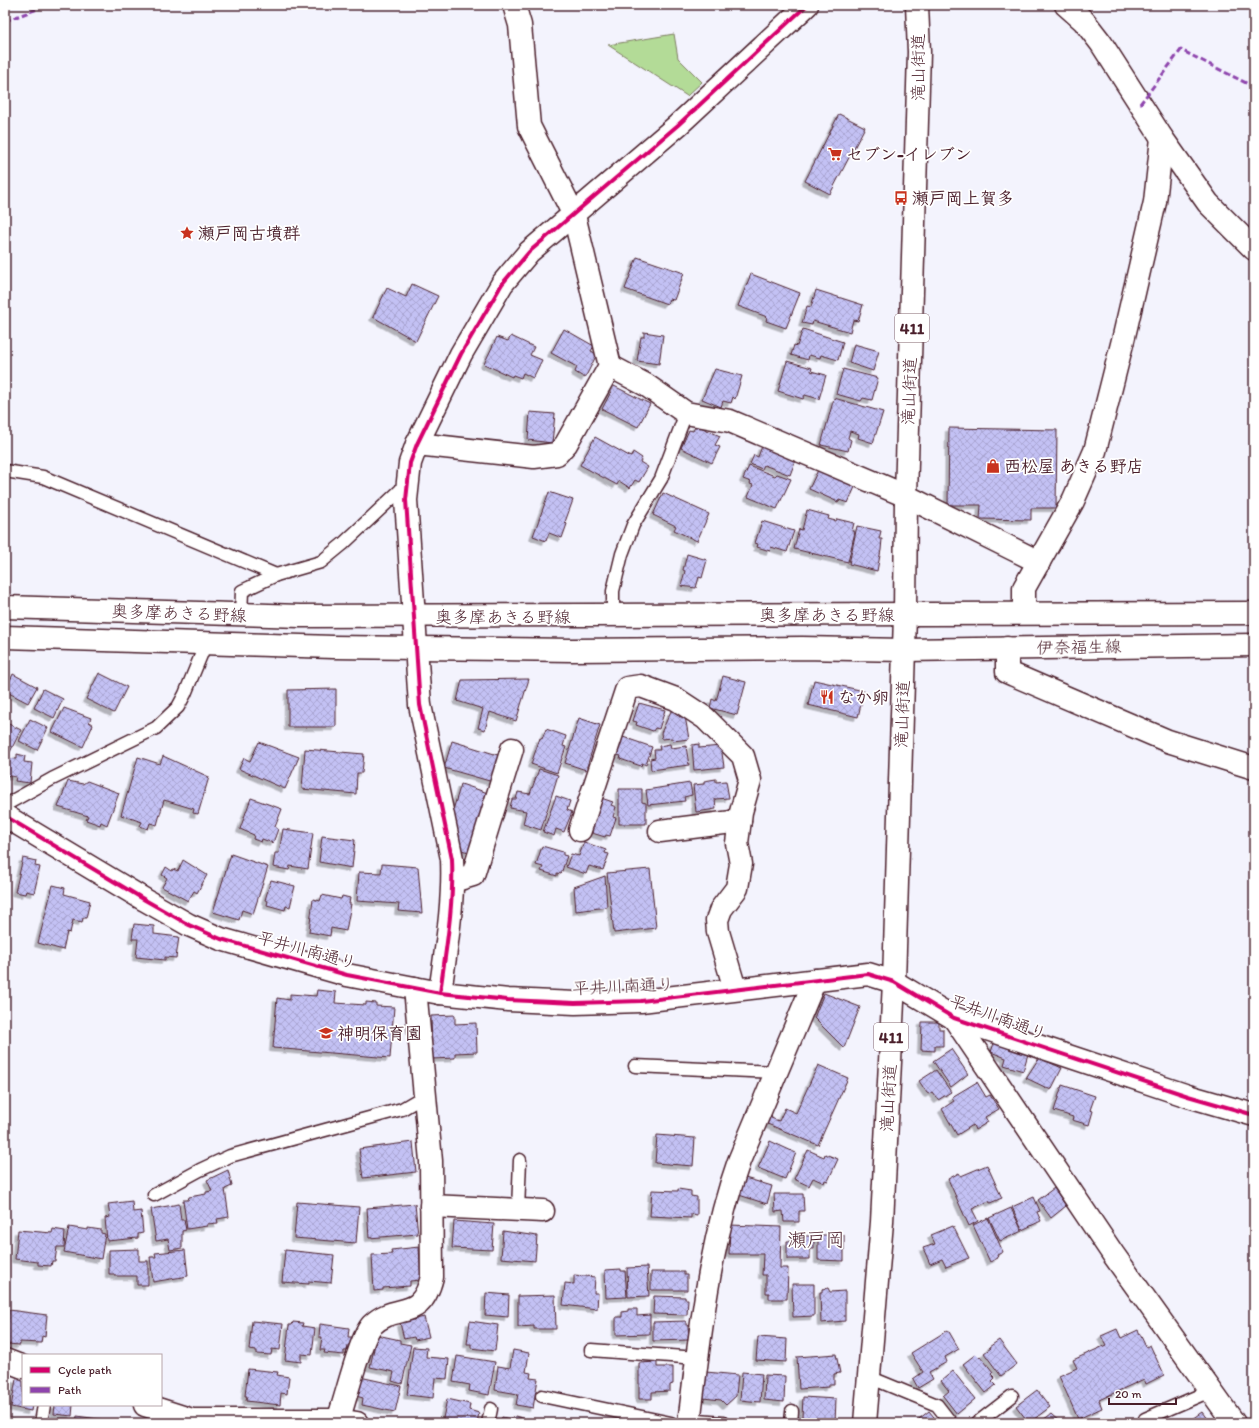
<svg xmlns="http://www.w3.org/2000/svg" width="1259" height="1428" font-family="Itim,'Klee One',sans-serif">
<defs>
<pattern id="building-cross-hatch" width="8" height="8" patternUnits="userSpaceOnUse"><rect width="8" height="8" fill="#c3c1f4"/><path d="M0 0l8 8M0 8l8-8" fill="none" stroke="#a9a5d1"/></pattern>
<filter id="shadow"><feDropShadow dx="-3.5" dy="3.5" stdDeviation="0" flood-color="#0004"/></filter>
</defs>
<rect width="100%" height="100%" fill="#f3f3fd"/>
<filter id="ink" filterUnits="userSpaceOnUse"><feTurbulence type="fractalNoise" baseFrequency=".025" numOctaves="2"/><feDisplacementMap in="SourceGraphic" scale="8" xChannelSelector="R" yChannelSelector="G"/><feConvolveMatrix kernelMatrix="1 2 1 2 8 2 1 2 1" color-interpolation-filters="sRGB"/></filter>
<g filter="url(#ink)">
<polygon fill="#b3db97" stroke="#7e7d61" points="674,34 678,58 702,82 687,96 608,45"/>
<g fill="url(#building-cross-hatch)" stroke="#4a1f2b" filter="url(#shadow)">
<polygon points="839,114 865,127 830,194 805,181"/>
<polygon points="637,257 684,273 674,300 669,299 667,304 625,289"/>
<polygon points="751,274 800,293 786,328 766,321 767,317 738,306"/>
<polygon points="412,284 438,296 416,341 373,317 387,288 406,297"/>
<polygon points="816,290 863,305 858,321 853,320 850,332 813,321 812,325 802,323 807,306 811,307"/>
<polygon points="564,329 594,346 591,351 597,354 585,378 575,372 577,367 551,353"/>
<polygon points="803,329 843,342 838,360 821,355 820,358 809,355 808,360 791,355 794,345 797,346"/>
<polygon points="644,332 663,335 659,364 637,361 641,337 644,337"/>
<polygon points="511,336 534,347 530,355 542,360 533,378 523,373 521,378 513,375 512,377 484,364 497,337 508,341"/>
<polygon points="854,344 879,351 873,371 849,363"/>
<polygon points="787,361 812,368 811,371 826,375 819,399 805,395 803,399 778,391"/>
<polygon points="715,369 742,376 735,399 733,397 731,403 723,401 721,407 702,399"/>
<polygon points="843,369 878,378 872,400 863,398 861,401 836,394"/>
<polygon points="614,386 650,404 638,427 602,409"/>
<polygon points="834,398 883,412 873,443 858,438 859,434 850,431 848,438 851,440 848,451 821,445"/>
<polygon points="530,412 555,414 552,443 528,440"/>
<polygon points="696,425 720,436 715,445 720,447 712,463 681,448 689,430 693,431"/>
<polygon points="949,428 1057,430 1056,508 1031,508 1031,520 980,519 981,505 948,505"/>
<polygon points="595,437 631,457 633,452 642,458 640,462 648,467 639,482 635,480 630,488 619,481 617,485 580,465"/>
<polygon points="762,446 796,459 790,475 764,465 762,469 750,464 754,455 758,457"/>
<polygon points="749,466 775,476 777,474 791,479 777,509 748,497 753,485 750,484 751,482 743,479"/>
<polygon points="818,470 855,487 848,503 839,500 838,502 809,489"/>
<polygon points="549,492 573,500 565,522 567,524 562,538 549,533 546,541 533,536"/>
<polygon points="663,493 709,514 697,541 674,530 676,526 653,515"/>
<polygon points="807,510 829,516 828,519 836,521 837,519 854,523 852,531 855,532 848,562 794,549 799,529 802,530"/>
<polygon points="762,521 794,531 787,552 771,547 770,551 757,547 758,544 755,543"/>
<polygon points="857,526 881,531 879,539 882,539 881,550 877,571 849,564"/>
<polygon points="687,554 707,560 702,578 699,577 696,588 681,586 685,571 683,570"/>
<polygon points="99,673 127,687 114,713 86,699"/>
<polygon points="13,674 37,687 28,703 5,691"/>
<polygon points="723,676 746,682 737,715 710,708 712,699 716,701"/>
<polygon points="529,679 516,721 490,712 485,730 478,728 483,709 457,701 462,680"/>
<polygon points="814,680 864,691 858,717 808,705"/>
<polygon points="43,689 63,699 54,718 34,708"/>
<polygon points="336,689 336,727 288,727 288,690"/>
<polygon points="639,703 665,710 659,729 655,728 653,731 636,725 637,722 633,721"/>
<polygon points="64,708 91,718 89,722 93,725 83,747 52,732"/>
<polygon points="671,711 680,713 679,717 685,716 689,739 673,741 672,738 662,739 661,733"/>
<polygon points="579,718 600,725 586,770 565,763"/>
<polygon points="30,719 48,728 37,750 19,741"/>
<polygon points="5,722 21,730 10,752 5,750"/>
<polygon points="546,729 566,736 563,746 566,747 557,773 531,764 540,738 542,739"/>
<polygon points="623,737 652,747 646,765 642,763 641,766 620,759 621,756 617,755"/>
<polygon points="452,741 501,756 493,782 444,768"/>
<polygon points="259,742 299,757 285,789 239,769 244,758 250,761"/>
<polygon points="670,744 671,748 686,746 689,765 651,770 650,759 655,758 654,750 660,750 659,746"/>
<polygon points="699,744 699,748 721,746 724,767 694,770 692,745"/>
<polygon points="305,749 364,754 362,773 357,773 356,794 302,789"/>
<polygon points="17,754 25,756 24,762 32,763 30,783 15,781 16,777 5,775 5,758 17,759"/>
<polygon points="163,756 209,777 198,814 193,813 194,809 164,800 157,825 150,823 148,829 140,826 142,822 121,815 138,757 160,764"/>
<polygon points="539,769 558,775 541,830 523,824 526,811 510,808 512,799 516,799 518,792 530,794"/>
<polygon points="716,779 716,782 726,781 729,798 715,799 716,809 696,812 693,785 704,784 704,781"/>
<polygon points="68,781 83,784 87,781 119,793 107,825 101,822 100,825 86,820 88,816 58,807"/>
<polygon points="690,783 692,795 684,797 685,801 648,805 646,790"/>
<polygon points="461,784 488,793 469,852 461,850 453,810"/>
<polygon points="619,789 642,789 642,802 646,803 646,824 619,824"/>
<polygon points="556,796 570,801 567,810 572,812 564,832 556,829 554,836 543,832"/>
<polygon points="251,798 282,809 275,827 278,829 273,843 262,839 261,842 253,839 254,835 240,829"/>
<polygon points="601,798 613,802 611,805 616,807 613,817 616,818 610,836 606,835 605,837 592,833 592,831 588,830"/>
<polygon points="283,829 313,833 308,869 290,866 289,870 273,867 275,853 279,853"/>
<polygon points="322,836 355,840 352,868 319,862"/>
<polygon points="584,842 606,850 605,853 609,854 603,870 589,866 586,874 566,867 571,854 579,856"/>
<polygon points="542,846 563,852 563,855 567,856 561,874 557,873 557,876 541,871 543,867 536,865"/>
<polygon points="231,854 268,867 253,914 242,910 239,920 213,912"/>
<polygon points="23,858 36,861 35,866 40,867 34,893 26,891 25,894 15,892"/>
<polygon points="183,860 207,875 197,893 194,891 188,901 162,887 167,878 162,875 166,867 172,871 173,869 178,871"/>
<polygon points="382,864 418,867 422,913 398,911 399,904 357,901 359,872 381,873"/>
<polygon points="650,869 656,928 614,933 607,873"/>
<polygon points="605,876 607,907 576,911 574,887"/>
<polygon points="271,880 295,886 290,907 286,906 285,910 267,905 268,901 265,900"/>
<polygon points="53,885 65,888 64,894 90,901 86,918 83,918 82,922 73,920 70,933 67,932 63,950 38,943"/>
<polygon points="322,895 341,899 342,896 350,898 349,904 351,904 346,931 331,928 330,936 309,932 313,899 320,901"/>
<polygon points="134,924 154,926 154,934 179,937 176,958 165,957 165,960 136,957 138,939 132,939"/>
<polygon points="317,990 336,992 335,1003 366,1005 366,1002 376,1003 376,1006 394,1007 390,1058 273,1048 277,998 290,1000 290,994 316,996"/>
<polygon points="824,993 860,1007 844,1048 814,1018"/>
<polygon points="455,1015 455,1024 476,1023 477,1052 455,1053 455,1058 432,1059 431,1016"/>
<polygon points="922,1022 939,1022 939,1029 943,1029 943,1046 935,1046 935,1051 921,1050"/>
<polygon points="994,1043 1028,1054 1023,1071 1004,1065 1006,1058 991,1052"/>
<polygon points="951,1049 968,1074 951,1087 933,1061"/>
<polygon points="1039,1058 1062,1068 1051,1090 1026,1078"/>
<polygon points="818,1065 848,1078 818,1145 765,1123 769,1114 772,1116 771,1118 779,1121 785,1108 796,1113"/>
<polygon points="936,1070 951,1092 938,1100 932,1092 929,1094 927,1093 919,1081"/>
<polygon points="977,1082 986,1097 990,1095 999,1109 985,1117 988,1122 975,1130 973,1125 957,1135 942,1109 954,1101 952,1097"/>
<polygon points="1062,1085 1095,1096 1090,1110 1093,1111 1089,1125 1072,1120 1073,1117 1054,1111"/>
<polygon points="657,1135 695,1138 693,1166 655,1163"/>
<polygon points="770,1141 796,1153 785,1179 758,1168"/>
<polygon points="413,1142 416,1172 363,1178 359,1149"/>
<polygon points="808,1150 824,1157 825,1154 838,1159 828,1181 825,1180 824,1183 813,1178 809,1186 794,1179"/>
<polygon points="987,1165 1002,1198 990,1203 989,1201 972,1209 978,1221 969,1226 948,1179 959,1173 961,1176"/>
<polygon points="228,1170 232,1186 225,1189 229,1217 217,1219 218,1223 207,1224 207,1226 187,1229 183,1200 188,1200 189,1197 206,1194 206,1192 212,1191 207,1180"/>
<polygon points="745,1178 772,1186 767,1204 739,1195"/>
<polygon points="1054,1188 1066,1206 1051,1218 1038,1200"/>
<polygon points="678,1189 691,1191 691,1196 697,1197 697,1215 691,1214 691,1218 650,1216 652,1190 678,1191"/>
<polygon points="774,1194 803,1194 804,1211 799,1211 799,1222 784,1222 783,1211 775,1212"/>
<polygon points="1034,1197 1040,1211 1037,1212 1041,1221 1022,1230 1012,1207"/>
<polygon points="132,1201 133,1212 141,1211 143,1233 138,1234 138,1238 107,1241 105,1218 110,1217 108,1204"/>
<polygon points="297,1202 359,1207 356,1243 294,1238"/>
<polygon points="179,1204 181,1220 184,1220 186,1230 182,1231 182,1248 170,1250 168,1239 156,1241 151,1209"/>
<polygon points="415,1204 418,1234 369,1238 367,1208"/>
<polygon points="1011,1208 1022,1231 1000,1241 989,1218"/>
<polygon points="988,1218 1003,1252 997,1255 998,1258 990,1262 973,1225"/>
<polygon points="454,1221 494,1224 492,1250 452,1248"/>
<polygon points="730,1225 781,1227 780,1268 788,1268 787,1299 769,1299 769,1293 766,1293 766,1275 762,1275 763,1254 729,1254"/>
<polygon points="953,1226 969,1258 946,1267 942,1259 930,1264 923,1248 935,1244 931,1235"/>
<polygon points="69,1227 88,1230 88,1228 101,1230 101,1233 105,1234 101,1259 64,1252"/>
<polygon points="53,1229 65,1231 64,1247 57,1247 55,1261 52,1261 51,1266 38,1265 38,1262 15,1259 18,1230 52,1233"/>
<polygon points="503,1231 537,1236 535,1261 501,1258"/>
<polygon points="818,1235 844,1235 844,1261 818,1260"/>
<polygon points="793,1236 814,1236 814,1249 810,1249 810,1259 787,1259 787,1241 793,1241"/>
<polygon points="419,1247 421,1280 410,1281 410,1286 383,1288 383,1290 374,1291 372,1255 392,1254 391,1250"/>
<polygon points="139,1249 139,1261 148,1261 148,1285 137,1285 137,1276 114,1276 114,1274 109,1274 109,1250"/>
<polygon points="185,1250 188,1276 153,1282 150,1257 156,1257 155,1253"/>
<polygon points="285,1250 334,1255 331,1283 309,1281 309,1284 282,1282"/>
<polygon points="647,1267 649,1296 628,1297 627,1268"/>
<polygon points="621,1269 621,1271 625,1271 627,1297 606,1298 605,1270"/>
<polygon points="651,1272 684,1272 684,1275 687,1275 687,1290 651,1290"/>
<polygon points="574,1275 595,1277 594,1293 598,1293 597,1309 563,1305 565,1283 574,1284"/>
<polygon points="792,1284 814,1284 814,1316 793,1317"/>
<polygon points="828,1288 830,1292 845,1291 845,1321 821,1323 820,1292 822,1292 822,1289"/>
<polygon points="486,1293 509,1295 508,1317 485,1315"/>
<polygon points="555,1295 556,1329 534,1329 534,1326 518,1327 518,1296"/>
<polygon points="654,1296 685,1297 685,1299 688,1299 687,1315 653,1314"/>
<polygon points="628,1309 637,1309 637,1316 650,1315 650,1334 616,1335 616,1317 622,1317 622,1312 628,1311"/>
<polygon points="9,1310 47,1315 45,1337 42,1336 41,1343 20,1342 20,1345 7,1344 8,1338 6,1338"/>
<polygon points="424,1317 429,1337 415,1340 414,1337 404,1339 400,1323"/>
<polygon points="252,1321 283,1324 280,1350 272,1349 271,1355 257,1354 257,1351 249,1350"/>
<polygon points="470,1321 498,1325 495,1351 471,1348 471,1344 467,1344"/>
<polygon points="686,1321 686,1325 688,1325 689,1340 653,1341 653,1322"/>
<polygon points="293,1322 303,1323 302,1326 315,1328 312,1355 301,1354 301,1362 285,1360 289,1325 292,1325"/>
<polygon points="320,1324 349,1328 348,1337 353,1337 352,1345 348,1345 348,1351 344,1351 344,1355 324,1353 325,1350 320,1350 322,1337 319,1337"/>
<polygon points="1117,1329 1121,1338 1138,1330 1146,1347 1150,1345 1164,1375 1146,1384 1144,1379 1099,1400 1102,1408 1078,1419 1059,1376 1077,1368 1073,1360 1106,1345 1101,1336"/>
<polygon points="948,1330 959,1349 945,1357 947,1362 929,1372 933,1379 918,1388 913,1379 923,1372 911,1353"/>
<polygon points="377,1335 400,1340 400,1343 411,1345 402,1384 392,1381 394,1372 370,1367"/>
<polygon points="758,1337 787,1339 786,1362 756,1360"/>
<polygon points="999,1340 1017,1364 1001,1376 984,1353 991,1348 989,1347"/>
<polygon points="413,1347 427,1348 426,1357 449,1359 447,1379 435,1378 433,1398 407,1395"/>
<polygon points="513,1350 529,1353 526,1372 531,1373 530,1378 538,1379 533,1408 516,1405 518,1394 495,1390 498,1366 510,1368"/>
<polygon points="836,1354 840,1373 834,1374 834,1384 829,1384 829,1387 799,1389 797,1357"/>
<polygon points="976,1354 979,1357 980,1356 993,1372 991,1374 995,1378 992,1381 996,1385 986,1393 963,1364"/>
<polygon points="457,1356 495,1362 489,1395 469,1391 470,1385 453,1382"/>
<polygon points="657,1362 657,1367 673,1367 673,1384 670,1385 670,1391 652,1392 652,1399 639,1399 639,1363"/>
<polygon points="248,1369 278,1372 277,1375 289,1377 287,1394 281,1393 280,1405 246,1401 247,1396 245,1396"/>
<polygon points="953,1371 975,1399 957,1414 943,1396 949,1391 941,1381"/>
<polygon points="706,1372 738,1375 736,1396 726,1405 721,1400 703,1398"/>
<polygon points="742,1372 762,1374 760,1402 740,1400"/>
<polygon points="765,1375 785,1376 784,1402 764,1400"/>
<polygon points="360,1377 401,1386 395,1412 362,1405 363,1398 356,1396"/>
<polygon points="16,1379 23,1381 23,1405 32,1405 31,1411 11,1407"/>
<polygon points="1037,1390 1050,1407 1029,1423 1016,1406"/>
<polygon points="803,1397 836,1399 835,1423 817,1423 818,1419 802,1417"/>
<polygon points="447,1399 470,1404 469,1410 479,1413 477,1423 442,1423"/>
<polygon points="55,1405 73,1405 72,1416 54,1414"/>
<polygon points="929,1411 939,1423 914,1423"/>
<polygon points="1202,1412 1210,1423 1186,1423"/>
<polygon points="1051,1414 1061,1423 1039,1423"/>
<polygon points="77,1416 105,1420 105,1423 76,1423"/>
<polygon points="515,1416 529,1420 529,1423 500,1423 502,1417 514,1420"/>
<polygon points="5,1419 26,1422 26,1423 5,1423"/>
</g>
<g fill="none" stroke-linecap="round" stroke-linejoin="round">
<defs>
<g id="lane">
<polyline points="5,471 43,477 276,575"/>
<polyline points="241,615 242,591 276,575 321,562 343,544 407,484"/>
<polyline points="613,616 613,591 622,554 633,525 661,479 686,413"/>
<polyline points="5,805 52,779 156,728 178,707 185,694 206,643"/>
<polyline points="635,1066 776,1072"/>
<polyline points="154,1195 200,1170 230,1156 402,1109 426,1095"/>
<polyline points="518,1210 520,1160"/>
<polyline points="591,1350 697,1358"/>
<polyline points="869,1377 937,1405 951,1423"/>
<polyline points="542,1396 671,1423"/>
<polyline points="41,1423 44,1405"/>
<polyline points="488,1423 491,1409"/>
<polyline points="694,1423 698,1421 723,1423"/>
<polyline points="791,1423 792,1411"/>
<polyline points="977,1423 1012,1396"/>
<polyline points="1146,1423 1145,1419 1210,1391"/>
</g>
<g id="street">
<polyline points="1066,5 1084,21 1101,43 1162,138 1208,203 1254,249"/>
<polyline points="610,366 646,385 686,413 730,421 906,496 1039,562"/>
<polyline points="417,444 534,457 557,454 566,444 610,366 574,215 529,126 520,25 514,5"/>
<polyline points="1024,613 1024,588 1073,501 1095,451 1124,336 1155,202 1162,138"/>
<polyline points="1007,648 1007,672 1168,741 1254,768"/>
<polyline points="580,830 627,688 641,686 676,699 705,718 743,756 750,780 741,812 737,843 741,864 737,888 721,909 717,920 718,932 735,989"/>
<polyline points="660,831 740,821"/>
<polyline points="453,881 473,875 512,749"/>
<polyline points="894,982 954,1018 1188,1096 1254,1115"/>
<path d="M440 993C446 948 454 904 452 859L420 705 406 500 410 463 417 444 461 354 502 284 529 252 678 125 807 5"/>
<polyline points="954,1018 1113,1254 1234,1423"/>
<polyline points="431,1206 543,1211"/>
<polyline points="5,1360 23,1367"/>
<polyline points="145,1405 192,1420 338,1420 357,1423"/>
<path d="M337 1423C345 1403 360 1337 372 1325 397 1301 420 1324 432 1277L431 1161 415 988"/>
<path d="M689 1423C700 1335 709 1245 739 1161L815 980"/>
</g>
<g id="secondary">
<polyline points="5,607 300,616 1254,613"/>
<polyline points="5,637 333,647 572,650 802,648 904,650 1254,645"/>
<polyline points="5,816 145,900 189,925 221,939 347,975 440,993 508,1000 575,1003 641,1001 868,974 894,982"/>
</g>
<polyline id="highway" points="865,1423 882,1222 894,982 905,615 906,496 919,52 917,5"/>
</defs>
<use href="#lane" stroke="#4a1f2b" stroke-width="15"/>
<use href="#street" stroke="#4a1f2b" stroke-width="25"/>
<use href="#secondary" stroke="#4a1f2b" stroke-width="25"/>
<use href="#highway" stroke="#4a1f2b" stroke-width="25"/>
<use href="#lane" stroke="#fff" stroke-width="12"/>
<use href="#street" stroke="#fff" stroke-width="22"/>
<use href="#secondary" stroke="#fff" stroke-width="22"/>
<use href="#highway" stroke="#fff" stroke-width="22"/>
<g stroke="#8e44ad" stroke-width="3" stroke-dasharray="6 3" stroke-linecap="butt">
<polyline points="5,21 48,5"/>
<polyline points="1140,104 1181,50 1254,87"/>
</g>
<defs>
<g id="cycleway">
<polyline points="5,816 145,900 189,925 221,939 347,975 440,993 508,1000 575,1003 641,1001 868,974 894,982 954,1018 1188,1096 1254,1115"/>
<path d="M440 993C446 948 454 904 452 859L420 705 406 500 410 463 417 444 461 354 502 284 529 252 678 125 807 5"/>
</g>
</defs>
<use href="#cycleway" stroke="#fff" stroke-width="6"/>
<use href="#cycleway" stroke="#d6006c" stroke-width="4"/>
</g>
</g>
<defs>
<symbol id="supermarket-bare" viewBox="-9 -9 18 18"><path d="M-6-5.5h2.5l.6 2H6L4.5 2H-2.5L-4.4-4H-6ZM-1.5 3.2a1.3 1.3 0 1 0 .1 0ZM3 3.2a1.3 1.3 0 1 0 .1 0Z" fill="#c8321e" stroke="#fff" stroke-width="2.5" paint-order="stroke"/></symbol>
<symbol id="bus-bare" viewBox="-9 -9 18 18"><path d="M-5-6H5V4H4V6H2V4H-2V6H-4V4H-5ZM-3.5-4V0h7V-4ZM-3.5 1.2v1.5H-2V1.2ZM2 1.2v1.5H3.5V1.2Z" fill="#c8321e" stroke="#fff" stroke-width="2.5" paint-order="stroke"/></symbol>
<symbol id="sight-bare" viewBox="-9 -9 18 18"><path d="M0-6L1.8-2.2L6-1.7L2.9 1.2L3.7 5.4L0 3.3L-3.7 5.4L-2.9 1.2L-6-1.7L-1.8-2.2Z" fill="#c8321e" stroke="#fff" stroke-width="2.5" paint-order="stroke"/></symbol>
<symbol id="shop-bare" viewBox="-9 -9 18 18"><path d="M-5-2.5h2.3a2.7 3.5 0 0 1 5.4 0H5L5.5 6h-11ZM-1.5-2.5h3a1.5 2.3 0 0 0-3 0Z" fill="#c8321e" stroke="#fff" stroke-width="2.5" paint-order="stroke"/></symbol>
<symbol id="restaurant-bare" viewBox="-9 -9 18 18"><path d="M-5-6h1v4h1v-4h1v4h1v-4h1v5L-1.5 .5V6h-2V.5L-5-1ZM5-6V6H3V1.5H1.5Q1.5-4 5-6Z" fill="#c8321e" stroke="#fff" stroke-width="2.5" paint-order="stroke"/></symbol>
<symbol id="school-bare" viewBox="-9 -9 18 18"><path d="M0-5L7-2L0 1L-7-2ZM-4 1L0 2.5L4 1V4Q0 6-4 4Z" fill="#c8321e" stroke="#fff" stroke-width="2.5" paint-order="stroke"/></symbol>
</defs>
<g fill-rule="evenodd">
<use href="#supermarket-bare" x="825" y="144" width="20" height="20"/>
<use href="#bus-bare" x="891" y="188" width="20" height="20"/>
<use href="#sight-bare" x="177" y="223" width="20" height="20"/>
<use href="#shop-bare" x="983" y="456" width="20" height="20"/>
<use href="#restaurant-bare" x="817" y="687" width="20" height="20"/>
<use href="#school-bare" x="316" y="1023" width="20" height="20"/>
</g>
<g text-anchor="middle" stroke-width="3.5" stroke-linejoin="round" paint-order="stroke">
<g fill="#fff" stroke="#80626b" stroke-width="1">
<rect x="895" y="314" width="34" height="28" rx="3"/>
<rect x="874" y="1023" width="34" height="28" rx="3"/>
</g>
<g font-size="16" font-weight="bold" fill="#4a1f2b">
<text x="912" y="334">411</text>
<text x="891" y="1043">411</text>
</g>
<g font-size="17" fill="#4a1f2b" stroke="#fff">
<text transform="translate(918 67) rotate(-90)" y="6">滝山街道</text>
<text transform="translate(909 391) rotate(-88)" y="6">滝山街道</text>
<text transform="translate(179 613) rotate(2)" y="6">奥多摩あきる野線</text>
<text x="827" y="621">奥多摩あきる野線</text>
<text x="503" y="623">奥多摩あきる野線</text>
<text transform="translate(1079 647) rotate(-1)" y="6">伊奈福生線</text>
<text transform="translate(902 714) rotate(-88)" y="6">滝山街道</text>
<text transform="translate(307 950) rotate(15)" y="6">平井川南通り</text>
<text transform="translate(623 986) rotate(-3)" y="6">平井川南通り</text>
<text transform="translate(998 1017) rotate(20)" y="6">平井川南通り</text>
<text transform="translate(888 1098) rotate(-87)" y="6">滝山街道</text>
</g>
<g font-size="17" font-weight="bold" fill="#4a1f2b" stroke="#fff" text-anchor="start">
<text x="846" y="160">セブン-イレブン</text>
<text x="912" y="204">瀬戸岡上賀多</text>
<text x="198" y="239">瀬戸岡古墳群</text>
<text x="1004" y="472">西松屋 あきる野店</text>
<text x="838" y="703">なか卵</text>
<text x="337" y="1039">神明保育園</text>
</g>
<g font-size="19" fill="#4a1f2b" stroke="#fff">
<text x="816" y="1246">瀬戸岡</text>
</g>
</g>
<rect width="1259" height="1428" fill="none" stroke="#fff" stroke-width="20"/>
<rect x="10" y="10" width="1239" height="1408" fill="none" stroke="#4a1f2b" stroke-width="1.5" filter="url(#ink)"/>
<rect x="22" y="1354" width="140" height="52" fill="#ffffff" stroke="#b7a5aa"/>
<rect x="30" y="1367" width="20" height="6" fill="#d6006c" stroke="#b7a5aa"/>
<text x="58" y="1374" font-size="12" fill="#4a1f2b">Cycle path</text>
<rect x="30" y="1387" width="20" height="6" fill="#8e44ad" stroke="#b7a5aa"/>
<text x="58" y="1394" font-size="12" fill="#4a1f2b">Path</text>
<path d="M1109 1398v6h67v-6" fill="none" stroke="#4a1f2b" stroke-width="2"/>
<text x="1115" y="1398" font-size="12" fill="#4a1f2b" stroke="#ffffff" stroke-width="3" paint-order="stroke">20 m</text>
</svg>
